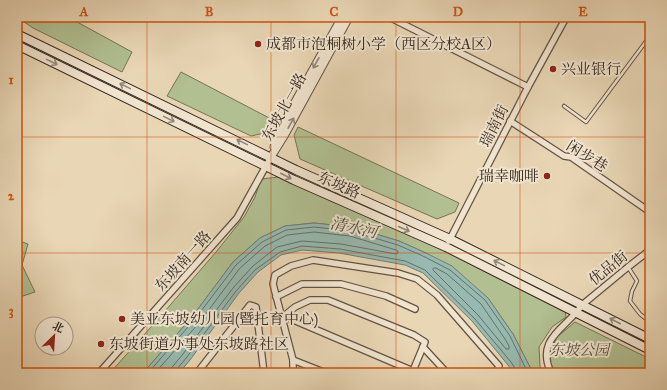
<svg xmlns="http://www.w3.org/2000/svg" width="667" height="390" font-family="'IM FELL Great Primer','Noto Serif SC',serif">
<rect width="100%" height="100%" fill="#e9d6b5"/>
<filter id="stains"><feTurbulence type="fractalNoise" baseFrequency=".005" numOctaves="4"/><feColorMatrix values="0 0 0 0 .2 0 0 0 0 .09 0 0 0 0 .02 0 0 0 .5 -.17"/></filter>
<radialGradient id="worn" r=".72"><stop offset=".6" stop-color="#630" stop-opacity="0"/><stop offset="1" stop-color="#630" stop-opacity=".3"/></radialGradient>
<g fill="#b1bf91" stroke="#737458">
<polygon points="17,17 68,17 132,52 122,72 33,28"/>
<polygon points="181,72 277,122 270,132 251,136 167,96"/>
<polygon points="298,127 459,203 455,212 437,219 300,159 294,135"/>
<polygon points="279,177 329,200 419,238 565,310 566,317 552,327 539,347 540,366 543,373 533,373 513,334 488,298 426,253 399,241 352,227 314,223 285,226 260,238 233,262 192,317 143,373 110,373 159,318 216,252 244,217 255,197 261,179"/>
<polygon points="17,240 28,244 22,265 35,292 17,298"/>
<polygon points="575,322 650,359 650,373 554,373 550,363 551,350 557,337"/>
</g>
<polygon fill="#97b9af" stroke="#707f76" points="314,223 352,227 399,241 426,253 452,266 488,298 513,334 533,373 513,373 508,365 472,321 423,273 405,265 339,253 302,250 281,255 258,272 239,293 190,360 179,373 143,373 192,317 233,262 260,238 285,226"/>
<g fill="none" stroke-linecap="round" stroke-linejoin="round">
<g stroke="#667168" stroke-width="1">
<polygon points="434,268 436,268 447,274 481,304 505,339 509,346 509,349 506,349 478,315 433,270"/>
<polyline points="148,373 195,319 236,265 262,242 286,230 314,227 351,231 398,245 425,257 450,270 485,300 510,336 528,373"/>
<polyline points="155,373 199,323 240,268 265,246 287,235 314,232 350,236 396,250 398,251 398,253 396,254 341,244 302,241 277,247 253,266 233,288 183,354 173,366 171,369 171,373"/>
<polyline points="176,373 177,369 187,357 236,291 255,270 280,252 302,246 340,249 405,261 425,270 475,319 511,362 516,370 516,373"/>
</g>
<defs>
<g id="service">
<polyline points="564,106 586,122 650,36"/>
<polyline points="628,267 637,281 632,291 630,301 640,314 650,322"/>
</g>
<g id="minor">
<polyline points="389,17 528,87"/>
<polyline points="510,121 564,156 571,157 650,212"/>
<polyline points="449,241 528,87 563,23 567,17"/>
<polyline points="276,297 302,284 341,284 386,296 415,309"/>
<polyline points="284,316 295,307 310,300 328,300 414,335 425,342 412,373"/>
<polyline points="284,316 413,371"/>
<polyline points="423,347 447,373"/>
<polyline points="293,360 326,373"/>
<polyline points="99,373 237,218 271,157"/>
<polyline points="197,373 250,305 256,307 264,373"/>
<polyline points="293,373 293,360 273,284 275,275 291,266 313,260 398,273 417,279 437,295 499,366 496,373"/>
<path d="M551 373C535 338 566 329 582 305L628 267 650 250"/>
</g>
<g id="tertiary">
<polyline points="274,147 278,133 342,17"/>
<polyline points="271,157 284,136 349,17"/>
</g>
<g id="secondary">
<polyline points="17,34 296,170 450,239 650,339"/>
<polyline points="17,45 294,180 446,247 650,350"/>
</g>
</defs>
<use href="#service" stroke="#625445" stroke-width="4.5"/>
<use href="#minor" stroke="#625445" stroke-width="8"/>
<use href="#tertiary" stroke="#625445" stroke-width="9"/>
<use href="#secondary" stroke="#352920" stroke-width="10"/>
<use href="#service" stroke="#f1e4cf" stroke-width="2.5"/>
<use href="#minor" stroke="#f1e4cf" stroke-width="5.5"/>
<use href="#tertiary" stroke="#f1e4cf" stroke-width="7"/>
<use href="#secondary" stroke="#f1e4cf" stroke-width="8"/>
</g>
<defs><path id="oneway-shaft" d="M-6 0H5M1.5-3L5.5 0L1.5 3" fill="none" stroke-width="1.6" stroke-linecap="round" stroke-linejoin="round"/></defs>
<g stroke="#938678">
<use href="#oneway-shaft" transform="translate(52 62) rotate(26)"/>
<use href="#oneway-shaft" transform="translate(316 63) rotate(119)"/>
<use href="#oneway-shaft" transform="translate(125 86) rotate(-154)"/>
<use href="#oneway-shaft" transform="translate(169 119) rotate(26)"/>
<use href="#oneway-shaft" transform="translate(291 123) rotate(-61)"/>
<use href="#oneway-shaft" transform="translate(242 142) rotate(-154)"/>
<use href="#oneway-shaft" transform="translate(286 176) rotate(27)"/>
<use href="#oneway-shaft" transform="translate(404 229) rotate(24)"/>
<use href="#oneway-shaft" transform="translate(499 263) rotate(-154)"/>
<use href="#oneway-shaft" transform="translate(615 321) rotate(-153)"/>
</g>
<path fill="none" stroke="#cd520f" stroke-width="1" stroke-opacity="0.55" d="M147 17V373M271 17V373M396 17V373M520 17V373M17 137H650M17 253H650"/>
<g fill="#8f2418" stroke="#f1e4cf" stroke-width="1.5">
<circle cx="258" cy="44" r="4"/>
<circle cx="553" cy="69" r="4"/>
<circle cx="547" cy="176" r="4"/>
<circle cx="122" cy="319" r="4"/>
<circle cx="101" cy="344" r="4"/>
</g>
<g text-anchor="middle" stroke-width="4" stroke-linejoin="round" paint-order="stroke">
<g font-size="15" fill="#352920" stroke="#f1e4cf" text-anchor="start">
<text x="266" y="49">成都市泡桐树小学（西区分校A区）</text>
<text x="561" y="74">兴业银行</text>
<text x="539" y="181" text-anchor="end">瑞幸咖啡</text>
<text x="130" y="324">美亚东坡幼儿园(暨托育中心)</text>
<text x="109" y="349">东坡街道办事处东坡路社区</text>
</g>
<g font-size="15" fill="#352920" stroke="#f1e4cf">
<text transform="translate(284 107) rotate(-61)" y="5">东坡北一路</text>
<text transform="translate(494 126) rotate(-63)" y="5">瑞南街</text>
<text transform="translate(587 156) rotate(32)" y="5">闲步巷</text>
<text transform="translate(339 185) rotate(24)" y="5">东坡路</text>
<text transform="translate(183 261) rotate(-48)" y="5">东坡南一路</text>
<text transform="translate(608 268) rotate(-39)" y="5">优品街</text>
</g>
<g font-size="15" font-style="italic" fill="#544e3c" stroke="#f1e4cf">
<text x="579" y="355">东坡公园</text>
</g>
<g font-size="16" font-style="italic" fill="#4e4d44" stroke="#f1e4cf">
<text transform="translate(354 227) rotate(12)" y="6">清水河</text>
</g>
</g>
<rect width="667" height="390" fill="none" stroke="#e9d6b5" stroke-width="44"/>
<g transform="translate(54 336) rotate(25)"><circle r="19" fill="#f1e4cf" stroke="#a69989"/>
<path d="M0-3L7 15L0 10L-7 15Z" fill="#8f2418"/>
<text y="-6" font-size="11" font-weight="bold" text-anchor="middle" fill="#352920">北</text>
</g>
<rect x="22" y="22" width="623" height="346" fill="none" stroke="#cd520f" stroke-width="1.5"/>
<g font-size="13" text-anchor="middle" font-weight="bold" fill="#cd520f">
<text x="84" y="16">A</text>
<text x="209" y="16">B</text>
<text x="334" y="16">C</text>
<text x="458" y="16">D</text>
<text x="583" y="16">E</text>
<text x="11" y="84">1</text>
<text x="11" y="200">2</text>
<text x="11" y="315">3</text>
</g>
<rect width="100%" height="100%" filter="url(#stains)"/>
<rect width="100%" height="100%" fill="url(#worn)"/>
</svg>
